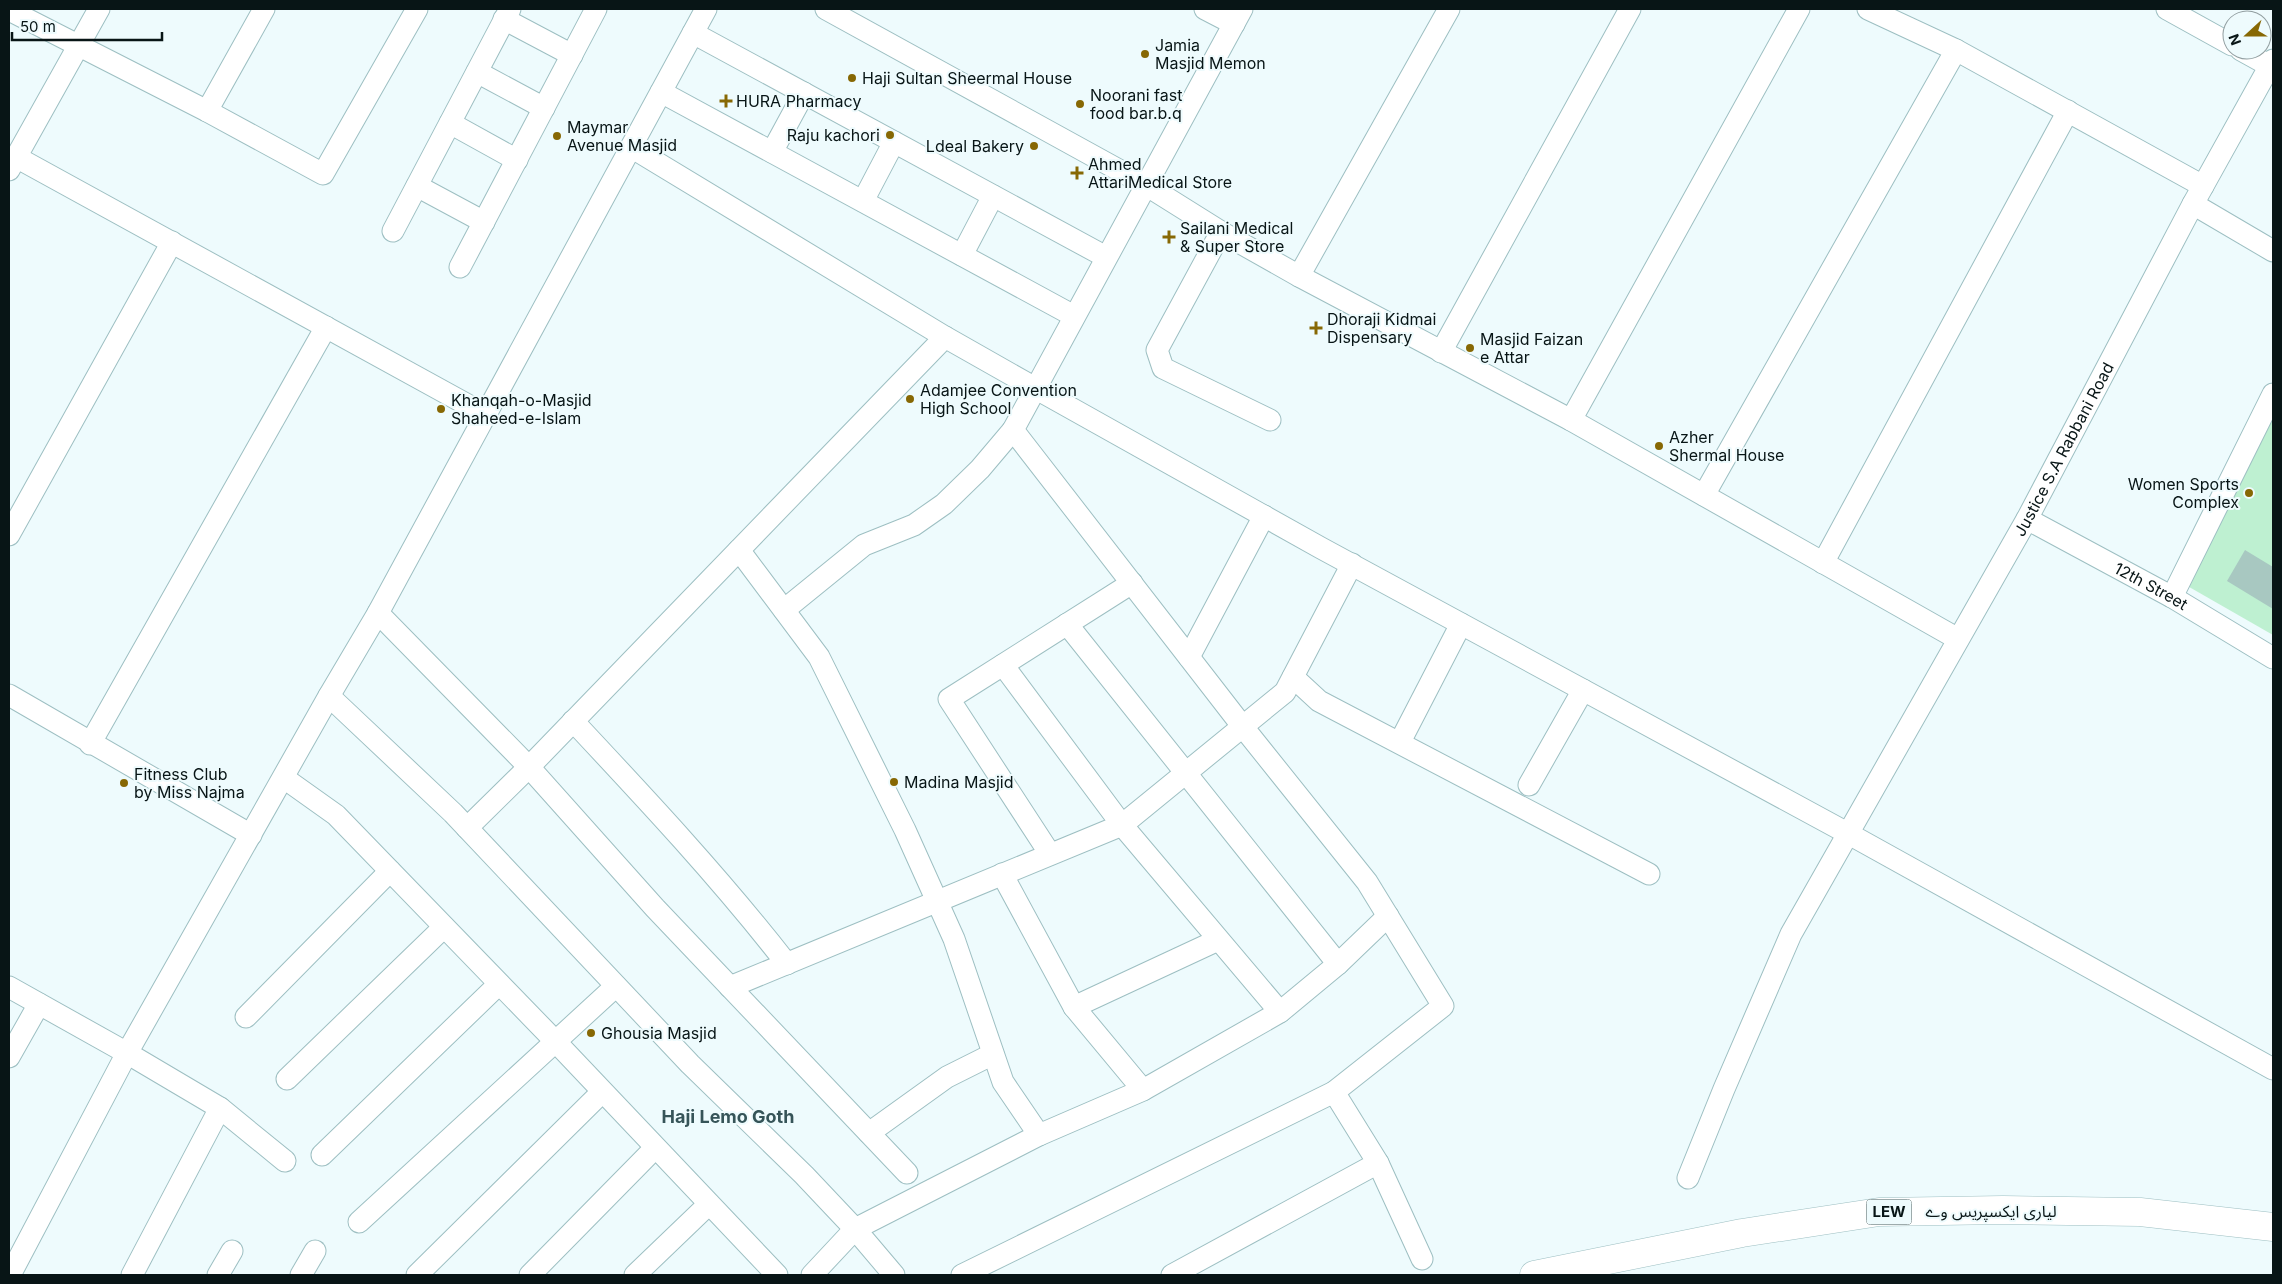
<svg xmlns="http://www.w3.org/2000/svg" width="2282" height="1284" font-family="Inter,'Noto Sans Arabic',sans-serif">
<rect width="100%" height="100%" fill="#eefbfd"/>
<polygon fill="#bef0d1" points="2273,405 2273,635 2177,580"/>
<polygon fill="#a8c8c1" points="2245,550 2273,567 2273,609 2227,581"/>
<g fill="none" stroke-linecap="round" stroke-linejoin="round">
<defs>
<g id="minor">
<polyline points="826,9 1146,185 1221,232 1299,276 1571,420 1958,639"/>
<polyline points="1205,9 1234,24"/>
<polyline points="1868,9 1956,50 2203,186"/>
<polyline points="2167,9 2232,45"/>
<polyline points="9,10 207,111 323,174 417,9"/>
<polyline points="504,19 572,55"/>
<polyline points="693,33 1106,257"/>
<polyline points="2241,50 2270,66"/>
<polyline points="477,72 544,108"/>
<polyline points="661,92 1074,316"/>
<polyline points="207,111 264,9"/>
<polyline points="450,123 517,160"/>
<polyline points="631,147 945,337 1035,388 1321,548 1849,834 2273,1069"/>
<polyline points="772,152 804,93"/>
<polyline points="16,157 486,415"/>
<polyline points="9,170 99,9"/>
<polyline points="417,186 484,222"/>
<polyline points="863,201 894,142"/>
<polyline points="2193,204 2273,251"/>
<polyline points="393,231 510,9"/>
<polyline points="1221,232 1157,350 1163,368 1270,420"/>
<polyline points="962,255 993,196"/>
<polyline points="460,267 596,9"/>
<polyline points="1299,276 1449,9"/>
<polyline points="1441,352 1630,9"/>
<polyline points="1571,420 1799,9"/>
<polyline points="1704,495 1956,50"/>
<path id="s1" d="M2027 519 2172 597 2273 658"/>
<polyline points="9,535 172,242"/>
<polyline points="739,550 819,657 905,830 954,939 1003,1082 1039,1135"/>
<polyline points="1823,563 2068,111"/>
<polyline points="2172,597 2273,394"/>
<polyline points="784,610 864,545 914,525 944,504 980,469 1013,430"/>
<polyline points="378,613 529,767 655,908 907,1173"/>
<polyline points="1067,624 1338,964"/>
<polyline points="1189,657 1264,516"/>
<polyline points="1003,665 1122,825 1280,1012"/>
<polyline points="1293,677 1319,701 1649,874"/>
<polyline points="9,695 251,835"/>
<polyline points="329,696 453,813 690,1064 804,1175 855,1229 894,1275"/>
<path d="M573 721C647 800 720 878 787 964"/>
<polyline points="1402,738 1461,624"/>
<polyline points="90,744 326,327"/>
<polyline points="284,778 336,815 555,1041 777,1275"/>
<polyline points="1529,785 1583,690"/>
<polyline points="467,828 529,767 945,337"/>
<polyline points="1050,854 949,699 1132,583"/>
<polyline points="1002,874 1074,1007 1143,1090"/>
<polyline points="9,987 127,1053 220,1108 285,1161"/>
<polyline points="730,987 1122,825 1285,692 1352,564"/>
<polyline points="1074,1007 1218,940"/>
<polyline points="246,1017 390,871"/>
<polyline points="9,1057 39,1004"/>
<polyline points="287,1079 444,927"/>
<polyline points="869,1133 947,1077 993,1054"/>
<polyline points="322,1155 499,984"/>
<polyline points="1378,1163 1422,1259"/>
<path id="s2" d="M1688 1178 1724 1089 1791 934 2027 519 2193 204 2273 60"/>
<polyline points="359,1222 616,986"/>
<polyline points="10,1275 127,1053 329,696 378,613 706,9"/>
<polyline points="132,1275 220,1108"/>
<polyline points="218,1275 232,1251"/>
<polyline points="301,1275 315,1251"/>
<polyline points="417,1275 602,1092"/>
<polyline points="530,1275 655,1148"/>
<polyline points="635,1275 709,1204"/>
<polyline points="812,1275 855,1229 1039,1135 1143,1090 1280,1012 1338,964 1388,916"/>
<polyline points="962,1275 1334,1092 1443,1006 1367,882 1243,727 1013,430 1242,9"/>
<polyline points="1172,1275 1378,1163 1334,1092"/>
</g>
<polyline id="highway" points="1534,1275 1742,1233 1879,1212 2003,1210 2140,1212 2273,1227"/>
</defs>
<use href="#minor" stroke="#9dbfc2" stroke-width="23"/>
<use href="#highway" stroke="#9dbfc2" stroke-width="29"/>
<use href="#minor" stroke="#fff" stroke-width="21"/>
<use href="#highway" stroke="#fff" stroke-width="28"/>
</g>
<g fill="#876804" stroke="#eefbfd" stroke-width="2">
<circle cx="1145" cy="54" r="5"/>
<circle cx="852" cy="78" r="5"/>
<path d="M723.5 93.5h5v5h5v5h-5v5h-5v-5h-5v-5h5z"/>
<circle cx="1080" cy="104" r="5"/>
<circle cx="890" cy="135" r="5"/>
<circle cx="557" cy="136" r="5"/>
<circle cx="1034" cy="146" r="5"/>
<path d="M1074.5 165.5h5v5h5v5h-5v5h-5v-5h-5v-5h5z"/>
<path d="M1166.5 229.5h5v5h5v5h-5v5h-5v-5h-5v-5h5z"/>
<path d="M1313.5 320.5h5v5h5v5h-5v5h-5v-5h-5v-5h5z"/>
<circle cx="1470" cy="348" r="5"/>
<circle cx="910" cy="399" r="5"/>
<circle cx="441" cy="409" r="5"/>
<circle cx="1659" cy="446" r="5"/>
<circle cx="2249" cy="493" r="5"/>
<circle cx="894" cy="782" r="5"/>
<circle cx="124" cy="783" r="5"/>
<circle cx="591" cy="1033" r="5"/>
</g>
<g text-anchor="middle" stroke-width="4" stroke-linejoin="round" paint-order="stroke">
<rect fill="#eefbfd" stroke="#4d5a5b" stroke-width="1" x="1866.5" y="1199.5" width="45" height="25" rx="4"/>
<g font-size="15" font-weight="bold" fill="#081516">
<text x="1889" y="1217">LEW</text>
</g>
<g font-size="16" fill="#081516" stroke="#eefbfd" text-anchor="start">
<text x="1155" y="51">Jamia<tspan x="1155" dy="18">Masjid Memon</tspan></text>
<text x="862" y="84">Haji Sultan Sheermal House</text>
<text x="1090" y="101">Noorani fast<tspan x="1090" dy="18">food bar.b.q</tspan></text>
<text x="736" y="107">HURA Pharmacy</text>
<text x="567" y="133">Maymar<tspan x="567" dy="18">Avenue Masjid</tspan></text>
<text x="880" y="141" text-anchor="end">Raju kachori</text>
<text x="1024" y="152" text-anchor="end">Ldeal Bakery</text>
<text x="1088" y="170">Ahmed<tspan x="1088" dy="18">AttariMedical Store</tspan></text>
<text x="1180" y="234">Sailani Medical<tspan x="1180" dy="18">&amp; Super Store</tspan></text>
<text x="1327" y="325">Dhoraji Kidmai<tspan x="1327" dy="18">Dispensary</tspan></text>
<text x="1480" y="345">Masjid Faizan<tspan x="1480" dy="18">e Attar</tspan></text>
<text x="920" y="396">Adamjee Convention<tspan x="920" dy="18">High School</tspan></text>
<text x="451" y="406">Khanqah-o-Masjid<tspan x="451" dy="18">Shaheed-e-Islam</tspan></text>
<text x="1669" y="443">Azher<tspan x="1669" dy="18">Shermal House</tspan></text>
<text x="2239" y="490" text-anchor="end">Women Sports<tspan x="2239" dy="18">Complex</tspan></text>
<text x="134" y="780">Fitness Club<tspan x="134" dy="18">by Miss Najma</tspan></text>
<text x="904" y="788">Madina Masjid</text>
<text x="601" y="1039">Ghousia Masjid</text>
</g>
<g font-size="16" fill="#081516" stroke="#eefbfd">
<text dy="6" stroke="none"><textPath href="#s2" startOffset="821">Justice S.A Rabbani Road</textPath></text>
<text dy="6" stroke="none"><textPath href="#s1" startOffset="141">12th Street</textPath></text>
<text x="1991" y="1217">لیاری ایکسپریس وے</text>
</g>
<g font-size="18" font-weight="bold" fill="#365458" stroke="#eefbfd">
<text x="728" y="1123">Haji Lemo Goth</text>
</g>
</g>
<rect width="2282" height="1284" fill="none" stroke="#081516" stroke-width="20"/>
<g transform="translate(2247 35) rotate(249)"><circle r="24" fill="#eefbfd" stroke="#929fa1"/>
<path d="M0-4L9 19L0 12L-9 19Z" fill="#876804"/>
<text y="-8" font-size="14" font-weight="bold" text-anchor="middle" fill="#081516">N</text>
</g>
<path d="M12 32v8h150v-8" fill="none" stroke="#081516" stroke-width="2.5"/>
<text x="20" y="32" font-size="15" fill="#081516" stroke="#eefbfd" stroke-width="4" paint-order="stroke">50 m</text>
</svg>
